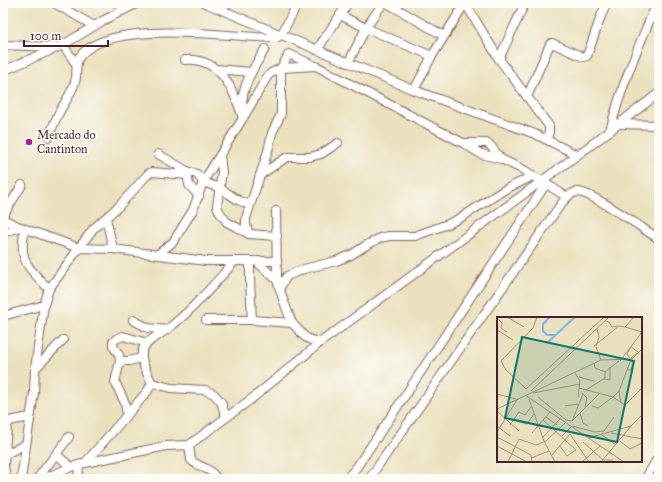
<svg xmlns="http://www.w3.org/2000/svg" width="662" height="482" font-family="'IM FELL Great Primer',serif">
<rect width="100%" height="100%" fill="#fdfcf7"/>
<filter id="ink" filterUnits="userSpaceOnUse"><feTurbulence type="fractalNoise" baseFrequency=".025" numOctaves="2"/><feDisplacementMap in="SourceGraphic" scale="8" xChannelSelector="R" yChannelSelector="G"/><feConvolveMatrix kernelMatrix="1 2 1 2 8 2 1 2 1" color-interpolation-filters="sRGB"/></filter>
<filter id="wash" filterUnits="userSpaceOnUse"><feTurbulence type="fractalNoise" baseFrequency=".012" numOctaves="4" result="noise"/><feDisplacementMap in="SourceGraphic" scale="16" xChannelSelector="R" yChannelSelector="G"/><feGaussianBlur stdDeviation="0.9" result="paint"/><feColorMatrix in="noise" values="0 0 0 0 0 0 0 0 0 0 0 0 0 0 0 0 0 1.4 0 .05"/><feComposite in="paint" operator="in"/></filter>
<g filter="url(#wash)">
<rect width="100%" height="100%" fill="#eae1be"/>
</g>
<g filter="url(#ink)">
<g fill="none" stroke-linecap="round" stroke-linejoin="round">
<defs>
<g id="minor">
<polyline points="54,3 94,26"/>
<polyline points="116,3 127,8"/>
<polyline points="205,3 414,90 535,134 577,155"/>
<polyline points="387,3 444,36"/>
<polyline points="465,3 499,59 549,126 549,132 547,139"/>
<polyline points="340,15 366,28 432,56"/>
<polyline points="3,45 54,47"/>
<polyline points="63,45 76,64"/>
<polyline points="317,50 348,3"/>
<polyline points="499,59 525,3"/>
<path d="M185 60C220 57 234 90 243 118"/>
<polyline points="348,63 366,28 383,3"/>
<polyline points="216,69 251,72"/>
<polyline points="3,71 63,45 104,20 138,3"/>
<polyline points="414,90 432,56 465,3"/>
<polyline points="527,97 550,44 552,43 583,57 587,56 601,16 607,3"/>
<path d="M242 110C241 86 253 69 265 49"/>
<polyline points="620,124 659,125"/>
<path d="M610 131C621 86 639 45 657 3"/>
<path d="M49 137C52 128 56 118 61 109 66 101 72 92 75 82 78 74 74 63 80 56 110 18 231 37 276 38L281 35 298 3"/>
<polyline points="464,143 486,143 490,145 501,159"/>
<polyline points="158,154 187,171 189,185 199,196"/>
<polyline points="220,156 222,172 217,206 220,213 227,222 249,234 277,236"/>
<polyline points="187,171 197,174 203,182 220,188 238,200 250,205"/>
<polyline points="260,175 284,159 288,157 310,157 321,154 338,143"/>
<polyline points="276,211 277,280 284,302 292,323 305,337 311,340 321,342"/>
<polyline points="3,216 22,185"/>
<polyline points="106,218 113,249"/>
<polyline points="3,219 20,227 79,248 93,229 119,206 148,174 152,172 187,175"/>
<path d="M24 229C24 236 22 244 23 251 24 267 39 278 49 289"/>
<polyline points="3,233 20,227"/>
<polyline points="249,234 246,225 246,218 268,151 272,133 281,114 281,68 289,54 313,65"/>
<polyline points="158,254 173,242 193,210 203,182 243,118 267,77 271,73 281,68 316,66 463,143 481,154 501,159 524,170 567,197"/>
<polyline points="250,261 250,280 252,320"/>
<polyline points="256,261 277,280"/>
<polyline points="280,287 287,276 304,269 336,261 351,255 365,246 380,238 389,236 415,236 448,224 462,217 504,190 533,176"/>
<polyline points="3,316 44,305"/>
<polyline points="133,320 148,328 167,330"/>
<polyline points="206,320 252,320 292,323"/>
<polyline points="120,361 129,361 141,358"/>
<polyline points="35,369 63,340"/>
<polyline points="152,383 171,388 205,390 214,394 221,402 226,417"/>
<polyline points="127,415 125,403 115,382 120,361 119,355 113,346 113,342 116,339 123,336 147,343"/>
<path d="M189 445 191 460C200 469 208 465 217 479"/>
<polyline points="6,454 26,444"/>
<polyline points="56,454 71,467"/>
<path d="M85 463 147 392 152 383C148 375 140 362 142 352 144 342 158 336 166 330 192 311 213 285 235 261"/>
<polyline points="6,479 4,465 7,426 9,421 30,417"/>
<polyline points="21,479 34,393 35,369 44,305 49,289 79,248 113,249 206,261 277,261"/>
<polyline points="37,479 69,437"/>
<polyline points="43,479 71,467 85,463 166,446 189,445 254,397 321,342 587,148 659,93"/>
<polyline points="78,479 79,465"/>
<polyline points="346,479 356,468 392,415 546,184"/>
<path d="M369 479 561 204C566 198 571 192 578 192 594 193 643 229 659 239"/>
<polyline points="645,479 659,456"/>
</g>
</defs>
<use href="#minor" stroke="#82635e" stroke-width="10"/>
<use href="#minor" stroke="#fff" stroke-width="8"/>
</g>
</g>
<circle fill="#b5179e" stroke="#fdfcf7" stroke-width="1.5" cx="29" cy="142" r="4"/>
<g text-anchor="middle" stroke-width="3" stroke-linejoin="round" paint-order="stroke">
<g font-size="12" fill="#4a1f2b" stroke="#fdfcf7" text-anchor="start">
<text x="37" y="139">Mercado do<tspan x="37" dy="14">Cantinton</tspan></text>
</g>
</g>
<g transform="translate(497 317)">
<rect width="145" height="145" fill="#eae1be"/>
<path fill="none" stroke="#82b1ec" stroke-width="2" d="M53 0 46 7V14L50 18H59M51 25 78 0"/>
<path fill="none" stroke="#aa9383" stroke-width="1" d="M10 0 27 10M40 0 36 11 4 44 9 53 29 72 107 0M1 2 5 6 4 11 10 15M108 4 112 5 115 10 121 9M128 10 145 15M100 11 102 20 99 30 104 43M0 13 16 23M97 29 122 9 128 10 137 0M135 42 145 32M123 44 145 15M97 46 98 51 108 55M130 53H134L136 46 130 37 134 30 141 35M78 56 83 64 81 80M82 60 97 64M107 62 113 63V50M82 71 116 80 122 74 135 40 140 36M89 73 108 61V55L122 44M34 74 112 0M122 74 124 86M36 76 83 67M85 76 90 81 88 90M0 77 19 82M28 78 127 145M41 80 69 103 75 104 102 77M32 82 47 124 58 145M68 89 81 87M95 89 101 91 116 80 128 88 145 71M0 92 104 43 134 42M0 94 22 114M83 96 86 106 91 109M49 100 60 108M46 103 79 133 70 139 63 129M75 104 86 77M23 105 30 107 37 97M13 108 22 95 28 98 34 90M0 109 13 119M0 115 21 81M35 116 53 95M114 116 145 122M105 118 119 128M65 119 75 109 98 115 107 114 117 100M0 120 34 138 35 145M46 120 63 102M91 121 134 109 145 98M123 124 133 132 145 126M86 125 106 143H116M0 129 30 145M55 138 73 117 92 145M34 141 52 134M11 145 22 122 39 128 49 124 68 106M85 145 103 129M104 145 134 109"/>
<path fill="#0f766e" fill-opacity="0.15" stroke="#0f766e" stroke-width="2" d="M25 20 137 44 120 125 8 101Z"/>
<rect width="145" height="145" fill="none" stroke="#4a1f2b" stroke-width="2"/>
</g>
<rect width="662" height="482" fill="none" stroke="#fdfcf7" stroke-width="16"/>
<path d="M24 40v6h84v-6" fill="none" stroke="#4a1f2b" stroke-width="2"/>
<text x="30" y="40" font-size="12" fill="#4a1f2b" stroke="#fdfcf7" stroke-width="3" paint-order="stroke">100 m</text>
</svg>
